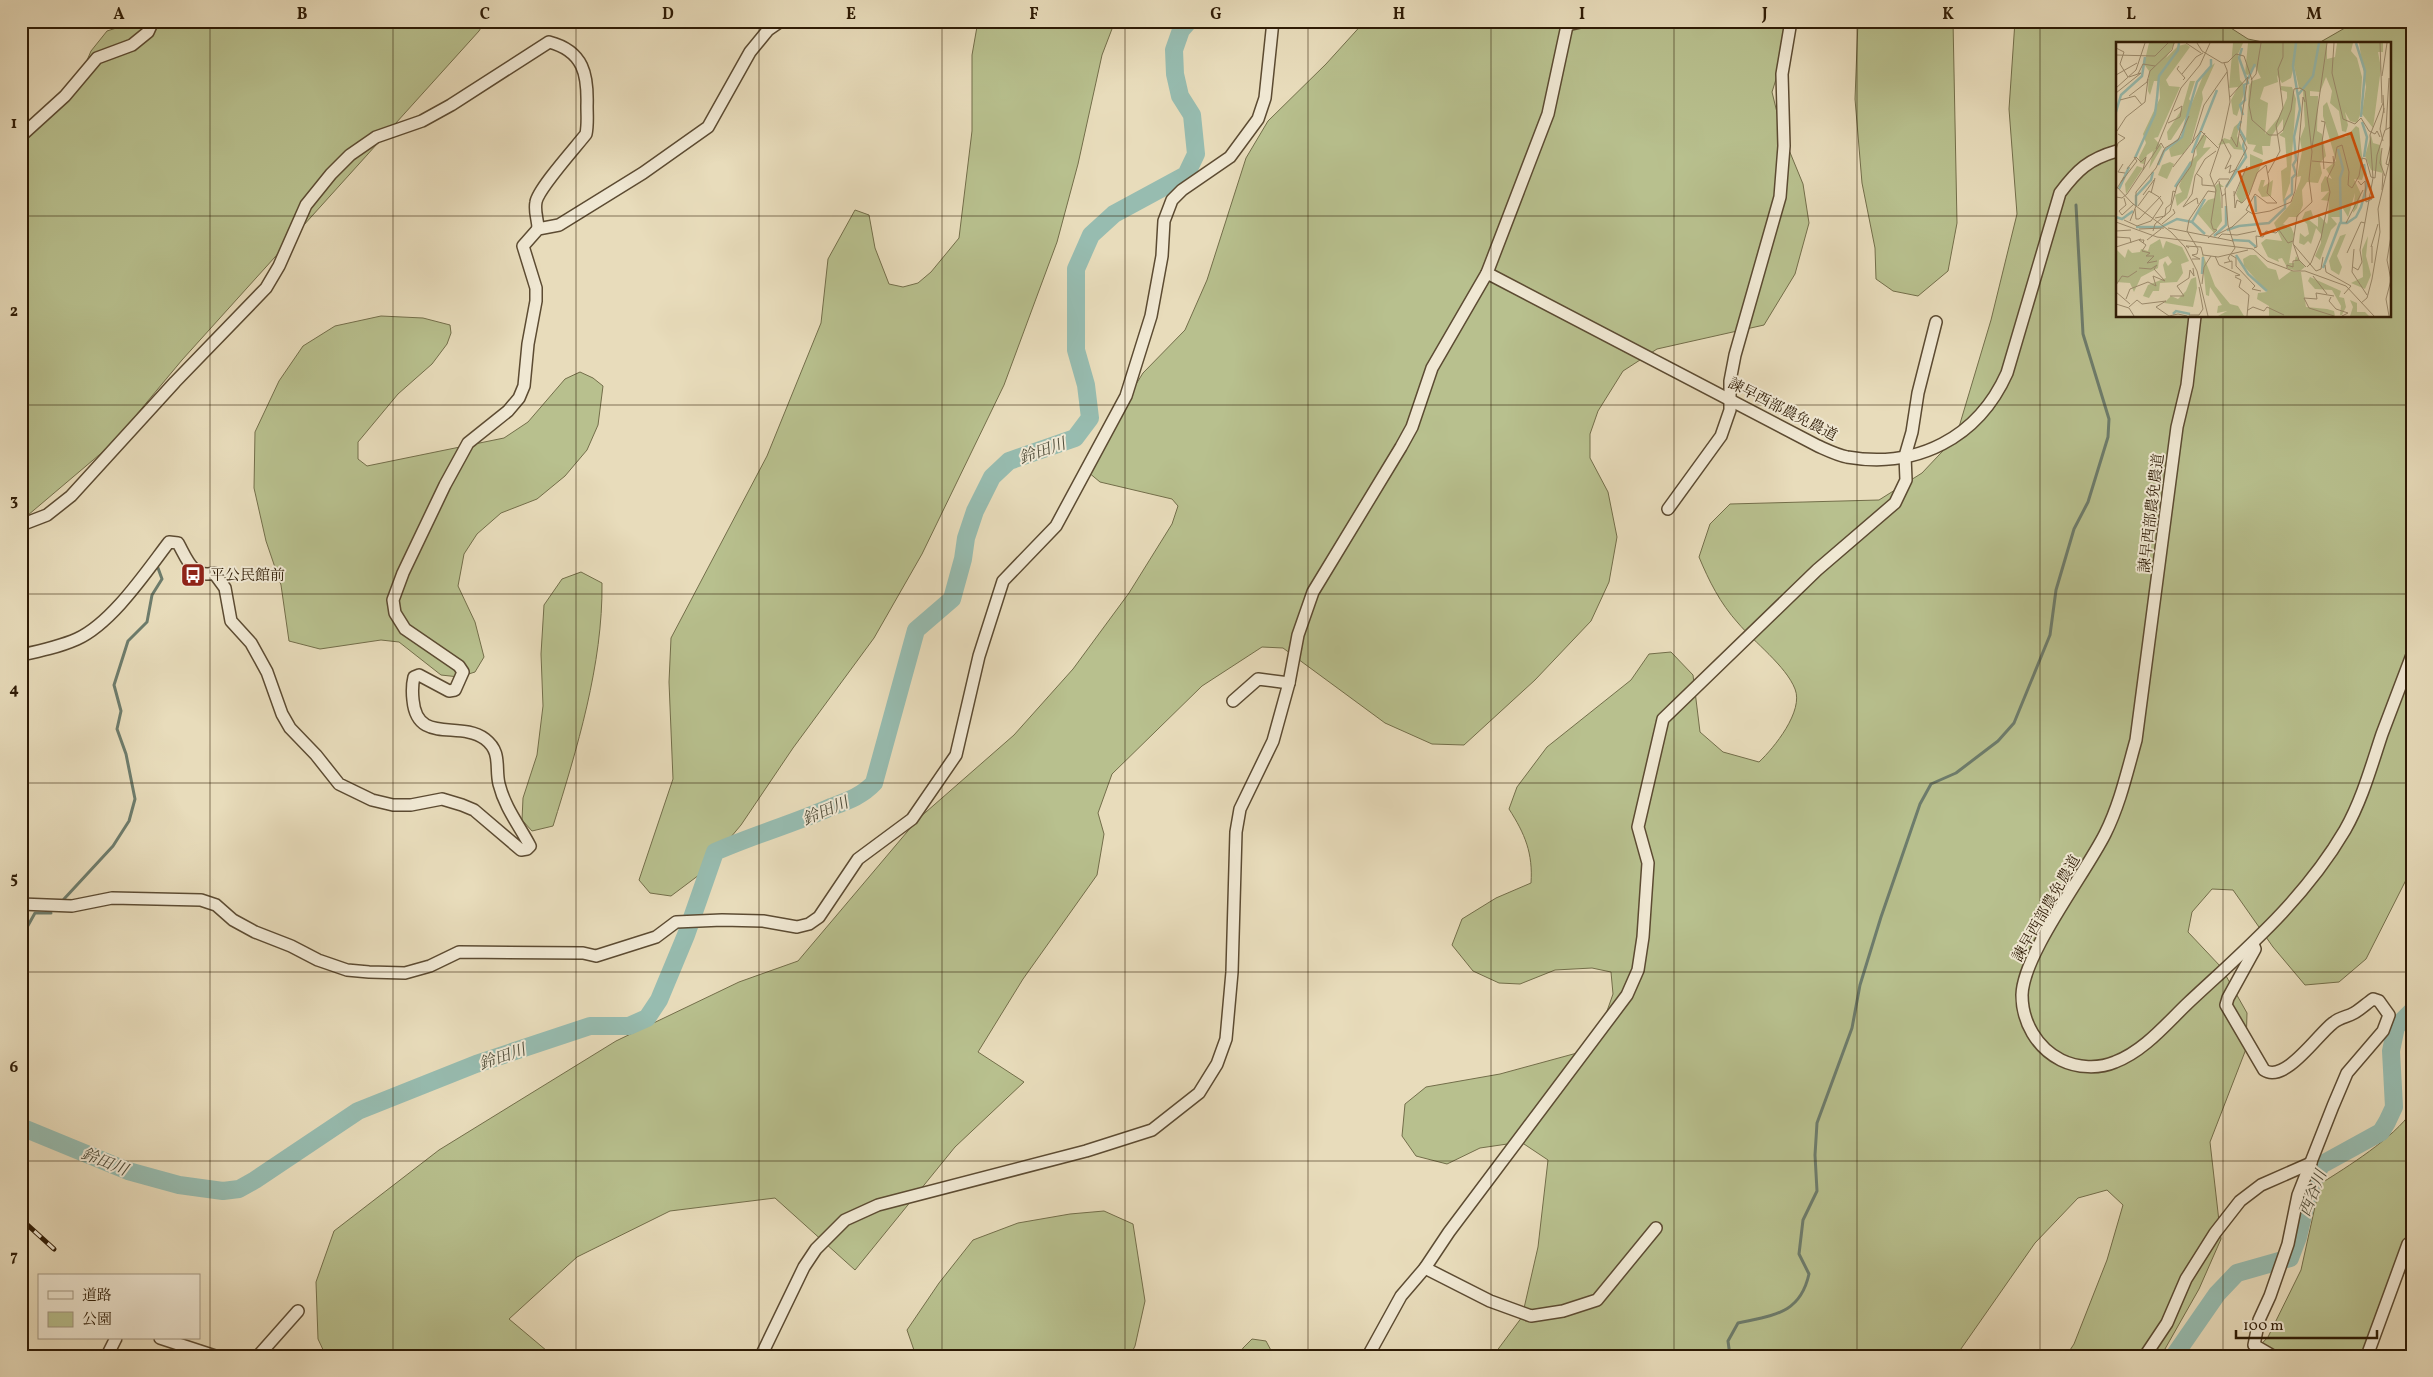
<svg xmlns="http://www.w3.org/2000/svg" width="2433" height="1377" font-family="Vollkorn,'Noto Serif JP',serif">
<rect width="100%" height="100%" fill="#e8dcbb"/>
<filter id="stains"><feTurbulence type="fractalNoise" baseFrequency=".004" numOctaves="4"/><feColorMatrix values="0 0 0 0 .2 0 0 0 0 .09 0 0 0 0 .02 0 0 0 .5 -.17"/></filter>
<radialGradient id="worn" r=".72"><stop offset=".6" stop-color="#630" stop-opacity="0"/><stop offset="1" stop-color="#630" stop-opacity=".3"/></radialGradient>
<g fill="#b8c08e" stroke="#736e4a">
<polygon points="138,21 485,21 479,31 182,360 112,444 21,521 21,135 73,93 91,51 107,31"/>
<polygon points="978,21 1115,21 1102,55 1078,164 1057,242 1004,385 922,554 874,638 793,748 741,825 699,875 671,896 650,893 639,880 673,779 669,682 671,638 767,456 821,323 828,259 855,210 869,215 875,248 889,284 903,287 918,283 931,272 959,238 972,131 972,55"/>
<polygon points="1365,21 1800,21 1788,41 1772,92 1782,133 1803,184 1809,223 1795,274 1764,325 1657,349 1623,371 1598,411 1590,434 1590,458 1608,492 1617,537 1609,582 1591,621 1535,680 1464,745 1432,744 1385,723 1283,648 1262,647 1202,686 1112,774 1098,813 1104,834 1097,875 1023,979 978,1052 1024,1082 955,1147 855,1270 775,1198 670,1211 577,1257 509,1319 553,1356 326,1356 318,1339 316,1282 334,1231 439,1150 616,1041 739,982 798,961 918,819 1014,735 1073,669 1129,593 1172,524 1178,506 1172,499 1100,482 1088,472 1095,450 1143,373 1185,330 1207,280 1246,158 1268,121 1326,64"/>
<polygon points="1858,21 1953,21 1957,223 1948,271 1918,296 1893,291 1876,279 1875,248 1862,183 1855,99"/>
<path d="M2015 21H2220L2248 39 2272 44H2117V316H2389V44H2317L2357 21H2412V849L2407 878 2366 959 2339 982 2305 985 2273 947 2233 890 2212 889 2192 912 2188 932 2221 967 2247 1013 2246 1049 2210 1142 2221 1239 2199 1289 2161 1356H2066L2074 1344 2107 1260 2123 1205 2107 1190 2078 1198 2035 1243 1956 1356H1493L1522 1317 1538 1247 1548 1160 1521 1142 1480 1148 1447 1164 1416 1156 1402 1136 1405 1104 1426 1087 1500 1074 1577 1053 1600 1031 1613 994 1611 972 1592 968 1555 970 1520 984 1499 983 1473 971 1452 945 1462 919 1496 898 1531 883C1533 853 1525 834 1509 809L1517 787 1547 747 1631 680 1649 654 1671 652 1693 675 1700 732 1723 752 1759 762C1774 748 1804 711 1795 689 1786 666 1754 642 1738 623 1720 603 1709 581 1699 557L1710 524 1730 504 1879 500 1922 473 1956 437 1991 320 2017 214 2009 109Z"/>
<polygon points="381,316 423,318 450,325 451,333 447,344 432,364 398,394 358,442 358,459 367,466 504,438 528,422 565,379 580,372 593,378 603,386 598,425 587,450 565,476 537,499 501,513 477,534 464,554 458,586 475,622 484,657 475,672 459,677 441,675 399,642 381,640 320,649 289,641 281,585 266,541 254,488 255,432 279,381 303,346 335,326"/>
<path d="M581 572 602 583C603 664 577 749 553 826L532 831 522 820 523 798 537 755 543 706 541 654 544 605 562 579Z"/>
<path d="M2412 1111V1256L2366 1356H2250L2268 1337 2301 1270 2320 1184C2347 1167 2394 1138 2412 1111Z"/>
<polygon points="1104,1211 1133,1224 1145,1301 1135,1346 1130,1356 916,1356 907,1330 939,1283 973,1240 1018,1223 1070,1214"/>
<polygon points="1252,1339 1266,1341 1274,1356 1239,1356 1243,1348"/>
</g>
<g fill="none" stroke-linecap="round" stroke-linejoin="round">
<g stroke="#6d7c6c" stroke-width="3">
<polyline points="64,899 113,846 129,821 135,799 126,754 117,729 121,711 114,685 128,641 147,622 152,595 162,579 158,568"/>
<polyline points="21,938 35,913 51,913"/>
<path d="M1730 1356 1728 1341 1738 1323C1774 1315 1800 1314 1809 1274L1799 1254 1803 1220 1817 1191 1815 1155 1817 1123 1852 1028 1860 985 1881 917 1920 804 1931 784 1956 773 1998 741 2014 723 2050 635 2056 590 2074 529 2088 502 2108 437 2109 419 2083 334 2076 205"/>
</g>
<g stroke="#97bcb0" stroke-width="18">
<path d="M21 1127 128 1171 179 1185 223 1191 239 1189 255 1180 358 1111 476 1064 590 1026H629L647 1018 659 1000 686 935 715 852C753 835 793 824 831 807 847 801 862 796 874 783L916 630 952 599 963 559 966 538 975 511 992 477 1009 461 1075 438 1090 418 1086 385 1076 350V269L1091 235 1114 214 1186 175 1196 154 1192 115 1180 96 1175 74 1174 50 1181 30 1189 21"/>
<polyline points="2174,1356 2217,1294 2237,1273 2290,1258 2298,1237 2309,1190 2321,1165 2381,1132 2387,1122 2394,1107 2391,1051 2396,1027 2412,1011"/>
</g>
<defs>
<g id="minor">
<polyline points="1567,25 1585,21"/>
<polyline points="21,136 65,96 97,58 132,45 148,32 153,21"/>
<path d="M1487 273 1818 446C1827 450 1837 455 1847 457 1917 469 1978 438 2007 373L2060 193C2077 170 2089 159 2117 151"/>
<path d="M2195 316 2187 385 2177 427 2136 740C2127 772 2120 804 2105 834 2085 874 2023 954 2022 995 2022 1022 2037 1048 2061 1060 2077 1068 2099 1069 2115 1062 2144 1051 2166 1024 2188 1003 2246 949 2304 900 2345 830 2362 800 2371 767 2382 734 2392 707 2402 681 2412 655"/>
<polyline points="1668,509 1721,436 1730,410 1730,381 1735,355 1780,197 1784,146 1782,74 1791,21"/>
<path d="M21 525 47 515 71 496 175 382 266 288 279 266 306 205 331 174 350 155 376 137 422 121 451 105 549 42C584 51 588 75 587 106 587 116 588 124 586 134 575 148 538 189 536 202 534 212 538 219 538 229"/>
<path d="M21 655C40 651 59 647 77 639 112 623 146 572 169 542L178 543C187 559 193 579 214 573L225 588 231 621 251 643 267 672 282 714 290 728 316 755 339 784 372 800 393 805H411L442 799 462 805 474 810 521 850 527 849 530 846C519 825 505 808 499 784 495 767 502 752 485 739 459 720 417 745 413 700 412 691 412 685 414 677L419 675 449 691 455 690 463 672 459 666 405 629 395 613 393 600 403 573 445 485 468 443 508 411 519 398 524 386 528 344 536 301V288L523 246 538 229 559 225 643 173 708 127 750 52 768 30 781 21"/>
<polyline points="1233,701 1258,679 1289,683"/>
<polyline points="21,904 72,906 112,898 201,900 216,905 233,920 255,932 291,946 318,960 347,970 369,972 405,973 430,966 459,952 583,953 596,956 656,937 676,922 722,920 763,921 797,927 809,924 819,917 858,859 912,819 956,755 979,656 1003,581 1056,526 1126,396 1151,316 1162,256 1164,221 1172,200 1182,190 1230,157 1258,119 1265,98 1273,21"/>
<path d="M2253 944 2255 949 2228 998 2226 1005 2264 1070C2285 1084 2318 1034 2333 1023 2340 1017 2347 1017 2354 1013 2361 1009 2367 1003 2373 999L2379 1001 2389 1015 2383 1031 2347 1073 2333 1106 2298 1195 2288 1244 2270 1296 2259 1320 2254 1345 2273 1356"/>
<polyline points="1425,1268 1490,1301 1531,1316 1563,1311 1597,1300 1656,1228"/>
<polyline points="160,1338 215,1356"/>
<polyline points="107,1356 116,1338"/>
<polyline points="258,1356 298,1311"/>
<polyline points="761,1356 804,1267 816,1249 845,1220 878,1205 1086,1151 1152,1130 1199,1093 1217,1064 1226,1039 1232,972 1236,832 1240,809 1273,741 1289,683 1298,635 1313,592 1401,447 1412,427 1432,368 1487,273 1548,114 1568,21"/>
<polyline points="1368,1356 1401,1296 1425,1268 1449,1232 1627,995 1638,970 1643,937 1648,863 1638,827 1663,719 1817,570 1895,503 1906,480 1905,456 1912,432 1918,393 1936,322"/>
<polyline points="2145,1356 2167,1323 2186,1279 2215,1233 2240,1201 2261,1185 2311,1163"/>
<polyline points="2367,1356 2408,1244 2412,1241"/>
</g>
</defs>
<use href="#minor" stroke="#5c4b32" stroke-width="14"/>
<use href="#minor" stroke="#f0e8d3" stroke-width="11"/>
<defs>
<polyline id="rail" points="21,1219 54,1249"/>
</defs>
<use href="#rail" stroke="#2e1b05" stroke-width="5"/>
<use href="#rail" stroke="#f0e8d3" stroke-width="3" stroke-dasharray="9" stroke-linecap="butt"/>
</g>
<path fill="none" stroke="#2e1b05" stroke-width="1" stroke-opacity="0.55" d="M210 21V1356M393 21V1356M576 21V1356M759 21V1356M942 21V1356M1125 21V1356M1308 21V1356M1491 21V1356M1674 21V1356M1857 21V1356M2040 21V1356M2223 21V44M21 216H2117M2389 216H2412M2223 316V1356M21 405H2412M21 594H2412M21 783H2412M21 972H2412M21 1161H2412"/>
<defs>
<symbol id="bus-square" viewBox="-11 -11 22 22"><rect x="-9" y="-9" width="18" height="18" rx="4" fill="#8f2418" stroke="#f0e8d3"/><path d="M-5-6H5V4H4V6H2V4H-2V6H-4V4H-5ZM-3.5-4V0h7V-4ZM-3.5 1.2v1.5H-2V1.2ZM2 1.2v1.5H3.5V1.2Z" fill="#fff"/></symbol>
</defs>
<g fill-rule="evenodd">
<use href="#bus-square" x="179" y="561" width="28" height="28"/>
</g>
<g text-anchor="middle" stroke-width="4" stroke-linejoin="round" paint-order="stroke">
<g font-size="15" fill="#2e1b05" stroke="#f0e8d3">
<text transform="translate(1783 409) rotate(27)" y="5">諫早西部農免農道</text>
<text transform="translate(2151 513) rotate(-83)" y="5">諫早西部農免農道</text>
<text transform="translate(2046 908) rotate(-60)" y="5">諫早西部農免農道</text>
</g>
<g font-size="15" fill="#2e1b05" stroke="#f0e8d3" text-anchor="start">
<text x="210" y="580">平公民館前</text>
</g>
<g font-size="16" font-style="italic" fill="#4e4b38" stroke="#f0e8d3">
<text transform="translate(1042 450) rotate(-19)" y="6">鈴田川</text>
<text transform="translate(825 810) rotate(-23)" y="6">鈴田川</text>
<text transform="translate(502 1056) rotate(-19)" y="6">鈴田川</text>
<text transform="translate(105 1161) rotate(22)" y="6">鈴田川</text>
<text transform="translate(2312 1193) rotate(-68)" y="6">西谷川</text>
</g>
</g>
<g transform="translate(2116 42)">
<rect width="275" height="275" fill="#e8dcbb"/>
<path d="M33 1H59L50 16 62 4 70 2 74 5 50 38 53 44 64 45 42 95 38 96 46 105 33 127 37 109 31 113 28 122 24 121 23 115 30 101 27 92 44 56 43 39H38L34 53 32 49 33 29 28 22ZM117 1H127L122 12 124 38 130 45 121 74 117 72 115 58 122 45 113 46ZM132 1H211V17L219 15 221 1H237L235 9 241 16 246 35 244 73 241 81 234 79 229 70 232 83 230 90 226 89 223 69 214 61 216 49 210 35 204 50 194 49V54H202L201 89 206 92 210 114 204 121 206 131 202 141 191 140 186 148 187 163 182 175H173L167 182 175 185 178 192 173 221H178L180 214 189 225 184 229 172 227 166 216 162 217 163 220 152 215 145 201 150 197 166 199 158 181 175 161 184 139 185 134 181 135 186 109 184 97 189 84 187 49 183 46 178 24 175 36 166 41 161 33 162 40 148 45 144 57 152 61 149 92 163 75 171 56V50L165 48V44L176 45 180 57 174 141 167 161 165 129 171 125 169 96 163 93 167 90V77L155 95 154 104H146L147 113 137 109 140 103 132 102 130 97 133 44 136 39 145 36 139 24 132 33 129 32ZM243 1H267V10H262L265 26 257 86 246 72 250 45ZM99 21 86 50 87 57 75 101 67 112 55 115 53 107 65 95 72 72 55 98H52L51 90 66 67 74 39H79L73 57 76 61 89 29ZM211 60 223 95H230L240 84 243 86 248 132 246 138 238 137 245 152 241 166 237 171 239 151 232 175 226 165 224 175H215L221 182 215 188 204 218 199 214 205 201V192L200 186 195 202 192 199 188 203 183 201 184 191 189 195 193 192 191 182 186 177 189 170 195 168 197 174 193 178 202 185V172L211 182 212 178 213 159 205 158 213 149 205 150V142L209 134 216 137 210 127 220 119 207 74V64ZM124 80 121 94 127 108 118 107 113 101 102 103 108 96 114 98 118 85ZM86 93 91 94 87 106 95 105 81 120 71 156 61 164 59 153 66 150 63 144 73 121 81 113 80 105ZM255 93 257 101 264 103 267 131 255 128 249 114ZM134 112 147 118 135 148 125 162 120 152 128 130 134 125ZM54 120 58 122 51 137 42 133 46 123ZM21 124 27 126 10 152 9 142ZM145 138H149L147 145 157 138 155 154 146 155 142 148ZM103 141 108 145H104L106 179 98 191 81 171 92 158 99 156V144ZM230 192 221 214 226 225 223 233 215 228 213 219 224 194ZM252 194 250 214 255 233 249 247 235 241 247 235 246 208ZM44 197 47 207 50 199 66 205 73 219 65 222 67 231 61 240 44 241 43 249H37L33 256 27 254 32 243 50 236 47 223 49 219 52 224 56 220 52 214 43 218 42 226 25 235 18 250 14 241 0 240V207L9 216 12 207 16 211 24 210 25 207 32 209 34 203ZM86 210 99 244 114 262 122 264 128 274H102L111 269 101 271 102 264 106 263 94 245 93 254 90 253ZM134 213H140L152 226 160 228 163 238 175 229 185 230 190 265 211 267 218 269 219 274H153V264L141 257 142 251 151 250 128 224 127 217ZM80 235 81 246 77 265 48 261 55 254 62 257 70 249 75 237ZM194 235 225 249 223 255 228 256 230 265 226 273H224L225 264 216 248 199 247 192 239ZM234 258 241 261V270H249L253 274H234L237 265Z" fill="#b8c08e"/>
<path fill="none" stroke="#97bcb0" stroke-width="2.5" d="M240 1 249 29 245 75M126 6 123 16 132 41 128 43 129 58 124 63 127 73M132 37 139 22M182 53 197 34 203 1M41 56 43 34 62 8 63 1M0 70 5 53 26 34 29 15M72 71 81 40 95 24V17M246 80 251 95 248 115M222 107 227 127 224 136 225 181M76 111 101 48M19 116 39 72 41 56M42 123 48 109 66 95 72 71M59 145 75 120M110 145 130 115 127 104 129 97 122 85 125 79M3 147 13 125M139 154 140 170M20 164V154L35 138 37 130M0 175 6 177 17 169M76 180 89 157M20 185H45L61 177 76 180 89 192M111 188 123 184 153 181 169 166V158L176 152V136L180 132 177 123 180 118 178 95 184 67 177 24 180 1M98 194 110 183V164M116 198 133 199 140 205M120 213 132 232 151 249M207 226 224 181H231L240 175 245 165 251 143 248 122M86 232 87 215M57 272 60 269 74 272"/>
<path fill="none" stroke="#9e8f72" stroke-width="1" d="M70 1 85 11M81 1 86 9 106 21 112 20 120 12 128 14 136 38 133 63 136 78 153 93H161L167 88 175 68 178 47 184 46 189 49 196 110 193 137 196 160 181 174 177 201 183 218 190 225M218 1 216 31 227 77 239 82 245 76 253 89 259 92 261 89 264 95M264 1 266 61M0 6 8 10 4 22 12 35M0 13 39 14 52 1M63 24 61 27 69 36 67 38M66 32 80 15 87 11M0 33 21 21M266 34 271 1M13 35 22 32 27 22 39 24M135 38 140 32 145 1M0 46 20 28 29 1M0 51 25 31 22 32M267 53 268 71M13 54 31 40 34 29 56 8 58 1M114 55 132 35 121 105 115 95M4 58 19 54 26 63M205 79 209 80 206 100 208 127M52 81 64 75 66 64 58 69M270 87 273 36M1 89 10 75 29 60 32 37M106 97 115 114 109 127M267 99 264 87 268 66M76 101 88 63 111 30M196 106 211 1M266 106 264 121 269 134M40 107 65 46 84 23 94 1M0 108 2 101 9 96 2 92M196 119 218 121 221 105 226 103 233 130 232 143 236 146 243 134 246 116 250 117 255 135 259 136 261 113 269 88 275 85M7 122 2 130 9 131M273 123 270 122 275 101M57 125 85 89 102 106M11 127 20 115 25 120 30 115 27 128M109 127 115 123 113 131 121 127M152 131 164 109 160 83 167 66 162 27 167 15V1M81 132 86 136V143L98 144 103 137H113M103 139 106 154M242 139 245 143 249 139 250 160 256 157M5 140 21 119 18 115M0 144 16 161 55 190 69 205 81 229 92 274M0 148 8 135M266 148 267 131M118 149 119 166 121 158 126 161 133 153 141 131 150 123 153 139 151 151 161 161H151L139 152 130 168 137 172 154 169 175 160 179 149 187 55 189 60M35 151 39 136M27 153 38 138M118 154 131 124M0 155 6 156 11 152 45 101 48 106M8 156 10 163 3 169 6 173 18 162M82 162 81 156 67 165 76 152 79 134 89 117 100 109M22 164 33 149 43 155M106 166V154L110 151M19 167 20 177H23L45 154M39 176 49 174 50 166 55 162 57 149 60 150M8 178 21 184 35 179 47 161 43 155M14 179 20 164V150L40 126 49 106 62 98 73 74M0 180 41 195 137 207 151 219 177 229H189L230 244 258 274M230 181 247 148M46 182 59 171 57 167M52 186 117 199M23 187 48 186M0 189 15 188M37 189 39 182 54 169 61 144 75 124 79 107 89 91M100 193 116 185 132 170M0 195 14 196 15 201M92 196 101 188 97 187 95 180 100 148 94 133 106 97 114 60 111 28 108 21M102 196 106 192 121 193 140 189M31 198 45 187M27 201 28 198H23L30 203 26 209 34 211 30 214H38L31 221 41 219M178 203 200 229 205 227 207 215M256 204V221M0 205 25 197M255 205 262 182M73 206 70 204 85 205 87 213 102 215 132 208M138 206 141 205 140 194 147 195 150 189 160 191 163 188 172 201 177 199M238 207 236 230 251 253M231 211 245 180 249 181M115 213 120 216V224L139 244 136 247 145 249M99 214 103 223 124 233 119 234M76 217H84L76 213 81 212 82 207 71 189 73 178 92 149 99 150M114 219 112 216 119 206 112 183 109 147 131 106 124 92M108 221 116 219V227M209 223 210 230 235 244 228 252M191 225 195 221 205 196 214 150 211 137 218 123 217 114M237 225 242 228 246 220 244 208 257 136 254 93 267 61M23 226 35 227 41 223 38 227 49 239M171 226V223L177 225V219L183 218M197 234 211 252M119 235 125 238 123 245 133 253 131 274M86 242 88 225 95 214M0 243 6 234 12 235 21 229M0 250 14 262M54 254H68L61 244 73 236 74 228 78 234 77 226M218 254 200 251 201 257 188 256 193 266 218 274M215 255 213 259 220 267 232 271 226 274M10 257 14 247 32 240 40 244 37 234 49 239M50 259 40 265 53 274M245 261 251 256 256 237 264 190 262 167 275 112M0 262 13 266 18 274M13 265 21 258 26 262 50 259M132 268 137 265 148 269 151 265 168 273M73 273H83L87 267 83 245M53 274 62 272 71 274M273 274 270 257 275 238 271 218 275 194"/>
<path fill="#d5530b" fill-opacity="0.15" stroke="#d5530b" stroke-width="2.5" d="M235 91 257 155 145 193 123 130Z"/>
<rect width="275" height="275" fill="none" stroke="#2e1b05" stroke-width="2.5"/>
</g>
<rect width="2433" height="1377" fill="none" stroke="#e8dcbb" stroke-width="55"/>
<rect x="38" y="1274" width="162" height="65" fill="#f0e8d3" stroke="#a29681"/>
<rect x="48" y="1291" width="25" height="8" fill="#f0e8d3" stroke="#a29681"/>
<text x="82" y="1300" font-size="15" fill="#2e1b05">道路</text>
<rect x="48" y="1312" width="25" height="15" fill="#b8c08e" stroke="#a29681"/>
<text x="82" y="1324" font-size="15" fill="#2e1b05">公園</text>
<path d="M2236 1330v8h141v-8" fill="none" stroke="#2e1b05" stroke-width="2.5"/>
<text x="2243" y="1330" font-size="15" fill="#2e1b05" stroke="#f0e8d3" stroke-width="4" paint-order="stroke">100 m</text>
<rect x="28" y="28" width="2378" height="1322" fill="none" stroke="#2e1b05" stroke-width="2"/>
<g font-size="16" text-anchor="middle" font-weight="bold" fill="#2e1b05">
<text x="119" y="19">A</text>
<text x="302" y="19">B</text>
<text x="485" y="19">C</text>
<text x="668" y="19">D</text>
<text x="851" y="19">E</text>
<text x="1034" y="19">F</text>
<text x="1216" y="19">G</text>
<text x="1399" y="19">H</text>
<text x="1582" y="19">I</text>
<text x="1765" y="19">J</text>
<text x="1948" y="19">K</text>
<text x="2131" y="19">L</text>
<text x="2314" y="19">M</text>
<text x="14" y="128">1</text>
<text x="14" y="316">2</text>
<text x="14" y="505">3</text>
<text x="14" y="694">4</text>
<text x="14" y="883">5</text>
<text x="14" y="1072">6</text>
<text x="14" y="1261">7</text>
</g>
<rect width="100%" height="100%" filter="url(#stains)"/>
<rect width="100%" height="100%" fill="url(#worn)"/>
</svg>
